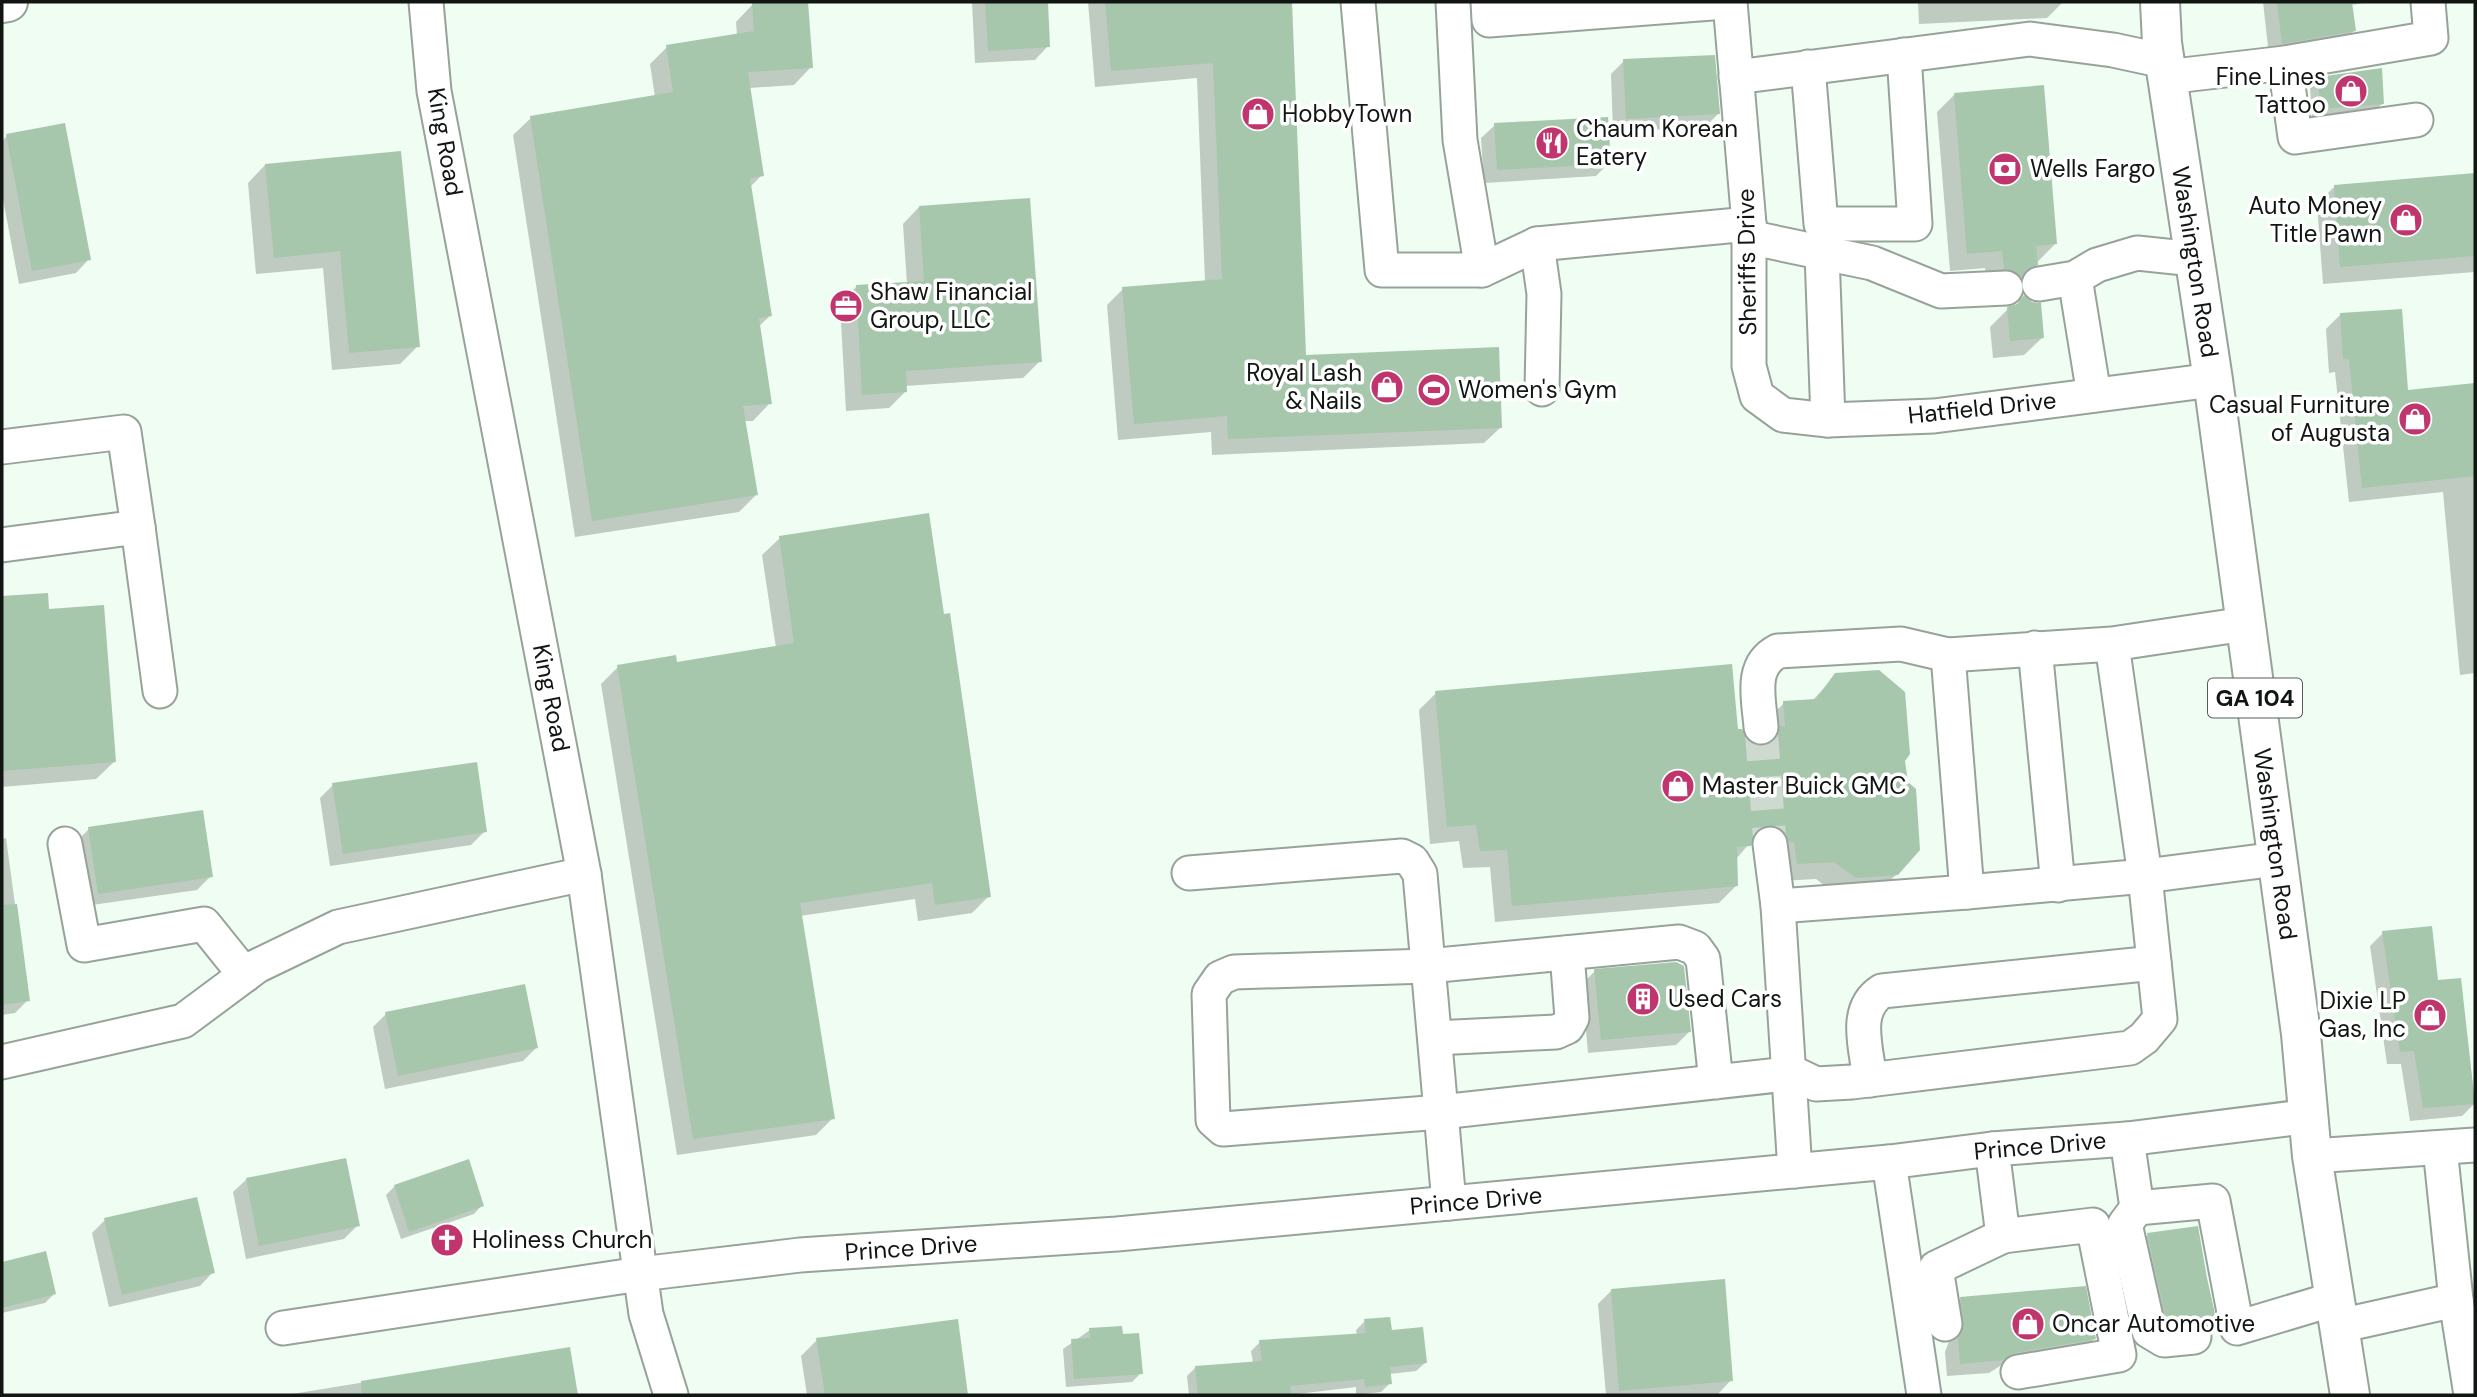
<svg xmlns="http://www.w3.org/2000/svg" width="2477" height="1397" font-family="'DM Sans',sans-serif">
<rect width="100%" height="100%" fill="#effdf2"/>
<g fill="#0003">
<polygon points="807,2 811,67 794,85 749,88 762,175 750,187 770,316 758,327 770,403 753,421 744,421 756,495 739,512 575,537 513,135 531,118 655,97 650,64 667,47 737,36 736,22 753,4"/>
<polygon points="972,2 1046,2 1048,46 1035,60 975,63"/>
<polygon points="1088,2 1290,2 1304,357 1501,427 1484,443 1212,455 1211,432 1118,440 1107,305 1123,289 1205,282 1197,78 1095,87"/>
<polygon points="1918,2 2063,2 2047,18 1919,24"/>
<polygon points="2263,2 2370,2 2351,5 2354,31 2340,44 2269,56"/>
<polygon points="1624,61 1718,114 1705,127 1613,132 1611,74"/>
<polygon points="2319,78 2382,104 2373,112 2312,117 2310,87"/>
<polygon points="1954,95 2055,244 2018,282 1987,286 1985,268 1950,271 1937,112"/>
<polygon points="1495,125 1609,163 1596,176 1484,183 1481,138"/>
<polygon points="7,136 89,259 76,273 19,284 2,194 2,141"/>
<polygon points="400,153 418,346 400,364 332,370 323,268 256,274 248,183 265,165"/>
<polygon points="2475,175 2475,272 2323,284 2317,204 2335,186"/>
<polygon points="919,207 1040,361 1023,378 905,386 906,391 889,408 846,411 840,304 856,287 907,284 903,224"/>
<polygon points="2008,309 2042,338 2024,355 1993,358 1990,327"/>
<polygon points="2340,315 2406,392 2475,384 2475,673 2460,675 2443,492 2349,502 2335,372 2329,373 2326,329"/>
<polygon points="780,538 989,896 972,913 918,921 915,899 800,916 833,1118 816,1135 677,1155 601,684 618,667 676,664 776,648 762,555"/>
<polygon points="46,595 47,611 114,762 96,779 2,787 2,598"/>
<polygon points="1836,675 1903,761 1897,874 1878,892 1837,895 1816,879 1780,881 1759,843 1749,844 1736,859 1737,885 1719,903 1495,922 1490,867 1463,868 1459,841 1430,844 1419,710 1436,693 1736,731 1751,746 1762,748 1767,741 1766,721 1784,703 1812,701"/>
<polygon points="333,785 485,831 471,845 330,866 320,798"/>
<polygon points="89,829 211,876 197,890 85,906 76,842"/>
<polygon points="6,838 28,1000 15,1013 2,1015 2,839"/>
<polygon points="2383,933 2436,982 2460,980 2475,1103 2462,1116 2410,1121 2401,1064 2387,1064 2370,946"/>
<polygon points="1595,971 1690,1031 1676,1045 1588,1053 1582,984"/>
<polygon points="386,1014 536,1048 523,1061 385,1089 373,1027"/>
<polygon points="247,1179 358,1225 344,1239 246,1259 233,1192"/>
<polygon points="395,1186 482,1205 474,1214 401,1239 386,1195"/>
<polygon points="105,1220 213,1272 200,1286 109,1307 92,1233"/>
<polygon points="2148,1235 2215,1323 2201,1336 2153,1331 2134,1248"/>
<polygon points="44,1253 54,1294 45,1303 2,1313 2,1264"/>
<polygon points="1612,1290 1731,1380 1718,1394 1606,1395 1598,1304"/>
<polygon points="1961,1298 2094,1339 2081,1352 2000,1366 1989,1373 1947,1376 1945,1352 1951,1336 1948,1312"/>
<polygon points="956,1321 966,1395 807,1395 801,1356 817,1340"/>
<polygon points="1365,1321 1390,1332 1425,1363 1416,1371 1389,1374 1390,1383 1381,1392 1356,1395 1356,1387 1289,1395 1189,1395 1187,1376 1196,1367 1253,1363 1251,1351 1260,1342 1357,1335 1356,1330"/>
<polygon points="1090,1330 1121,1336 1141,1373 1132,1382 1066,1387 1063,1349"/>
<polygon points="569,1349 576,1395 292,1395 292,1394"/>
</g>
<g fill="#a6c7ac">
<polygon points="808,2 813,68 748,72 764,176 750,178 772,316 759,318 772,404 743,406 758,495 592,521 530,116 673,92 666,45 754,31 752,3"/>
<polygon points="985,2 1048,2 1050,47 988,51"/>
<polygon points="1105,2 1292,2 1306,355 1499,347 1502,428 1228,439 1227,416 1134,424 1122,287 1222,279 1213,63 1111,71"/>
<polygon points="2277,2 2352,2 2356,31 2282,44"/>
<polygon points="1715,55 1720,114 1626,119 1623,59"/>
<polygon points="2382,68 2384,104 2320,109 2318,77"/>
<polygon points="2044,85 2057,244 2036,246 2038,265 2027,269 2021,277 2014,271 2004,269 2002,251 1967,254 1954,93"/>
<polygon points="1608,117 1611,164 1497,170 1494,123"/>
<polygon points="65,123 91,260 32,271 6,134"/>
<polygon points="401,151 420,347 349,353 340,251 274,258 265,164"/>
<polygon points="2475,173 2475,256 2340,267 2334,185"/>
<polygon points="1030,198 1042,362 906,371 907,392 862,395 856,285 924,281 919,206"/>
<polygon points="2024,295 2032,302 2041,303 2044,338 2010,341 2007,307 2017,304"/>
<polygon points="2402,309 2408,390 2475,383 2475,476 2362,488 2349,359 2343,359 2340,313"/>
<polygon points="929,513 944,614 950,613 991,897 935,905 932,883 800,903 835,1119 693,1139 617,665 676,655 677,662 794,643 779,536"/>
<polygon points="48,593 49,609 104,605 116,762 2,771 2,596"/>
<polygon points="1732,664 1738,729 1742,729 1752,744 1762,746 1773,742 1780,726 1785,726 1783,701 1816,699 1835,673 1879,670 1905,692 1910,754 1905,761 1908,782 1916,789 1920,850 1898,875 1856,878 1834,862 1797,864 1794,842 1789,842 1786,833 1778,827 1768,825 1758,829 1751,846 1737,847 1738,886 1512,906 1507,850 1480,851 1476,825 1447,827 1435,691"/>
<polygon points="477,762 487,832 343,854 332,783"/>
<polygon points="203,810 213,877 98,894 88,827"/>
<polygon points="17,904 30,1001 2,1005 2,905"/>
<polygon points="2432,926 2438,980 2461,978 2475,1104 2423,1108 2414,1051 2400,1052 2382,931"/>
<polygon points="1676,962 1684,966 1691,1032 1601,1040 1594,969"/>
<polygon points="525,984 538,1048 398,1076 385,1012"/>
<polygon points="346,1158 360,1226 259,1246 246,1178"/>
<polygon points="469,1159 484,1206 409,1232 394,1185"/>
<polygon points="197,1197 215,1273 122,1295 104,1218"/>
<polygon points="2198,1226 2207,1278 2217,1323 2208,1324 2193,1318 2166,1319 2147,1233"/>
<polygon points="46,1251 56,1294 2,1308 2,1262"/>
<polygon points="1725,1279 1733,1381 1619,1391 1611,1289"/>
<polygon points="2086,1286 2096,1339 2015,1353 2004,1360 1960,1364 1958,1338 1964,1322 1960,1297"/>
<polygon points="1390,1317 1392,1330 1423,1327 1427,1363 1390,1367 1392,1384 1365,1387 1364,1379 1290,1386 1291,1395 1198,1395 1195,1366 1262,1361 1259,1340 1366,1333 1364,1319"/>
<polygon points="958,1319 968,1395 825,1395 816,1338"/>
<polygon points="1122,1326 1123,1334 1139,1333 1143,1374 1074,1379 1071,1339 1090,1338 1089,1328"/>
<polygon points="570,1347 578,1395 362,1395 361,1381"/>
</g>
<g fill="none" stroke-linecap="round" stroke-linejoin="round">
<polyline stroke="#cedad0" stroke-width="33" stroke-dasharray="33 17" stroke-linecap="butt" points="1761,727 1770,844"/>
<defs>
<g id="minor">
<polyline points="426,2 434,91 584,874 646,1314 671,1395"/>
<polyline points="1358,2 1382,270 1482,270 1460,140 1453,2"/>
<polyline points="1488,2 1489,20 1725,2"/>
<polyline points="1730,2 1749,224 1749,366 1757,396 1783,415 1828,420 1934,416 2213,380"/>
<polyline points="2285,63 2295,137 2416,120"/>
<polyline points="1808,67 1821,224 1915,224 1904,55"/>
<polyline points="1736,77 2030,39 2113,50 2164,61"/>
<polyline points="2166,77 2285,63 2431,38 2428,2"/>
<polyline points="1748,237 1872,263 1941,291 2006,288"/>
<polyline points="1537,244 1544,294 1542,389"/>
<polyline points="1822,253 1828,420"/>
<polyline points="1482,270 1537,244 1749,224"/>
<polyline points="2075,278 2094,395"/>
<polyline points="2039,284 2075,278 2097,265 2137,253 2194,259"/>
<polyline points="2,447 124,432 138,527"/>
<polyline points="2,545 138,527 160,691"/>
<polyline points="2112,644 1948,655 1967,892 2145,876 2112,644 2245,624"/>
<polyline points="2035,648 2058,885"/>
<path d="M1761 727C1759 699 1749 666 1778 651L1901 644 1948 655"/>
<polyline points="65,844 84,945 204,924 245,975"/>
<polyline points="1770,844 1778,906 1795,1171"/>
<polyline points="1189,873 1402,856 1412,861 1420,874 1449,1203"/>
<polyline points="1778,906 1967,892"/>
<polyline points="1435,1038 1556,1032 1567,1027 1572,1018 1567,953"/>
<polyline points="2,1062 183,1021 257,966 338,927 584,874"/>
<path d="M1870 1080C1867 1050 1852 1010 1882 991L2154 963"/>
<polyline points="1716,1082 1703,959 1695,948 1679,942 1428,966 1234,972 1220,978 1209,994 1213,1120 1223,1129 1441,1112 1787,1074 1795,1074 1816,1084 1852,1082 2130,1048 2144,1038 2160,1019 2145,876 2277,859"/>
<polyline points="2127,1139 2137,1208 2213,1201 2237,1328 2334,1299"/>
<polyline points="2440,1148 2456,1300"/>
<polyline points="1992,1149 2003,1236 2093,1225 2119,1355 2018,1372"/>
<polyline points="2312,1156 2475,1145"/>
<polyline points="1889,1162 1924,1395"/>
<polyline points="2137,1208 2125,1224 2149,1331 2164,1340 2194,1337"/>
<polyline points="1945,1324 1936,1268 2003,1236"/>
<polyline points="2339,1326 2456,1300 2471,1395"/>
<polyline points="283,1328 640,1274 800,1255 1117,1234 1889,1162 1992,1149 2127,1139 2310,1116"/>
</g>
<g id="major">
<polyline points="2160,2 2162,43 2213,380 2301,1034 2312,1156 2350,1395"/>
<polyline points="2,3 8,2"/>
</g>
</defs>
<use href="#minor" stroke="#97a399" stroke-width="37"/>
<use href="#major" stroke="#97a399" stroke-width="42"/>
<use href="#minor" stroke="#fff" stroke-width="33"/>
<use href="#major" stroke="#fff" stroke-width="38"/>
</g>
<defs>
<symbol id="shop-disc" viewBox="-11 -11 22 22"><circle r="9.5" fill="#c0356d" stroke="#fff"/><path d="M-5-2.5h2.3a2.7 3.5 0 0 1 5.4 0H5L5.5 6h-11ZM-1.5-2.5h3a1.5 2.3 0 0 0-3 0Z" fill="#fff"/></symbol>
<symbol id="restaurant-disc" viewBox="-11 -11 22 22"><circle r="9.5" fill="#c0356d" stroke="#fff"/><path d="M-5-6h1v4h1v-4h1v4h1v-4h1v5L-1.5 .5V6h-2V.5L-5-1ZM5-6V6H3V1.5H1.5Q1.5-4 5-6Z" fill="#fff"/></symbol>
<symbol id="bank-disc" viewBox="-11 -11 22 22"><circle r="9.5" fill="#c0356d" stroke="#fff"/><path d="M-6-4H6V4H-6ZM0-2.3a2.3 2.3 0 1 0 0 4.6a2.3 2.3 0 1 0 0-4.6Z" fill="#fff"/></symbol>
<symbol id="office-disc" viewBox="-11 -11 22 22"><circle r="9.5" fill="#c0356d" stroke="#fff"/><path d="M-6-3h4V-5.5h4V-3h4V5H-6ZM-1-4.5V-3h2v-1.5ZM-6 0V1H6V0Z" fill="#fff"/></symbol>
<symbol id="stadium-disc" viewBox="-11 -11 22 22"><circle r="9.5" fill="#c0356d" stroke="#fff"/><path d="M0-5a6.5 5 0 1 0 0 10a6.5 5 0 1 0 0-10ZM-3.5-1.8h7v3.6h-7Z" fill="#fff"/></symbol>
<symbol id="building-disc" viewBox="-11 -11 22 22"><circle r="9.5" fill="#c0356d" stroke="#fff"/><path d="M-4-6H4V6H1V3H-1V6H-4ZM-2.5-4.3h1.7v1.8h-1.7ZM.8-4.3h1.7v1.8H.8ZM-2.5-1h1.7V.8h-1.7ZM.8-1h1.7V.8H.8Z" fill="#fff"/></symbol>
<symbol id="church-disc" viewBox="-11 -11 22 22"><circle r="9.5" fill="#c0356d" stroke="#fff"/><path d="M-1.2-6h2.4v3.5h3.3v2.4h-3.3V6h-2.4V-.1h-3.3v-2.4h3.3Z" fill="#fff"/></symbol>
</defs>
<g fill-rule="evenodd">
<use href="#shop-disc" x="2332" y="72" width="38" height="38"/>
<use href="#shop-disc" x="1239" y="95" width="38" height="38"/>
<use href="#restaurant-disc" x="1533" y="124" width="38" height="38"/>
<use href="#bank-disc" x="1986" y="150" width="38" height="38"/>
<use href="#shop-disc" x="2387" y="201" width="38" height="38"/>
<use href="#office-disc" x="827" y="287" width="38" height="38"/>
<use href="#shop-disc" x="1368" y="368" width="38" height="38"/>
<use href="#stadium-disc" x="1415" y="371" width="38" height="38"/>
<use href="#shop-disc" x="2396" y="400" width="38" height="38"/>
<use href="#shop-disc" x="1659" y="767" width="38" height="38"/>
<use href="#building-disc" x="1624" y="980" width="38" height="38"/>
<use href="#shop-disc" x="2411" y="996" width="38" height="38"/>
<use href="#church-disc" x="428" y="1221" width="38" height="38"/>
<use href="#shop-disc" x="2009" y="1305" width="38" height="38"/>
</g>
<g text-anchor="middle" stroke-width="7" stroke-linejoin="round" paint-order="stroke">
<rect fill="#fff" stroke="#585c59" stroke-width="2" x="2208" y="678.5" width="94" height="39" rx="5"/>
<g font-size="23" font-weight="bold" fill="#111612">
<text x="2255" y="706">GA 104</text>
</g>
<g font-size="24" fill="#111612" stroke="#fff" text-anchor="start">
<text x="2326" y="85" text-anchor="end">Fine Lines<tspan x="2326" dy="28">Tattoo</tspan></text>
<text x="1282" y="122">HobbyTown</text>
<text x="1576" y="137">Chaum Korean<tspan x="1576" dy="28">Eatery</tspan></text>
<text x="2030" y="177">Wells Fargo</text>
<text x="2382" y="214" text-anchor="end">Auto Money<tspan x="2382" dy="28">Title Pawn</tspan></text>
<text x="870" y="300">Shaw Financial<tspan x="870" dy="28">Group, LLC</tspan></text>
<text x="1362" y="381" text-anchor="end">Royal Lash<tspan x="1362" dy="28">&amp; Nails</tspan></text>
<text x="1458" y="398">Women's Gym</text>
<text x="2390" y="413" text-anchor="end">Casual Furniture<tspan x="2390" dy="28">of Augusta</tspan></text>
<text x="1702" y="794">Master Buick GMC</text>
<text x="1668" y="1007">Used Cars</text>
<text x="2406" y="1009" text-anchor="end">Dixie LP<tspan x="2406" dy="28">Gas, Inc</tspan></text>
<text x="472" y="1248">Holiness Church</text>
<text x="2052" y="1332">Oncar Automotive</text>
</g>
<g font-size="24" fill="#111612" stroke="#fff">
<text transform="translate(445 142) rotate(80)" y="8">King Road</text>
<text transform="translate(1747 262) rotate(-91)" y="8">Sheriffs Drive</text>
<text transform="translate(2195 262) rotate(81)" y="8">Washington Road</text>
<text transform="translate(1982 408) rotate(-6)" y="8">Hatfield Drive</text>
<text transform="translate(551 698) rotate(79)" y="8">King Road</text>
<text transform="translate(2275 844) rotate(82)" y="8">Washington Road</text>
<text transform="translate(2040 1146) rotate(-5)" y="8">Prince Drive</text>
<text transform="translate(1476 1201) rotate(-5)" y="8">Prince Drive</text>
<text transform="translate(911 1248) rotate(-4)" y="8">Prince Drive</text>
</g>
</g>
<rect width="2477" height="1397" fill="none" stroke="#111612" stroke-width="7"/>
</svg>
